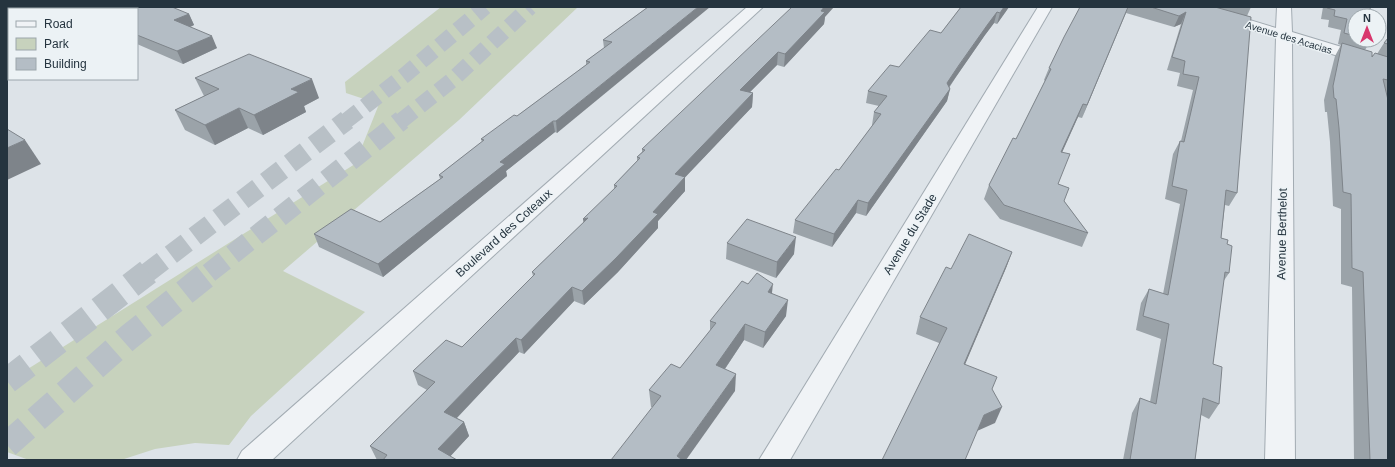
<svg xmlns="http://www.w3.org/2000/svg" width="1395" height="467" font-family="Arial,sans-serif">
<rect width="100%" height="100%" fill="#dde3e8"/>
<polygon fill="#c7d2bd" points="441,7 578,7 459,120 283,271 365,312 251,416 229,445 195,443 155,449 121,460 29,460 7,452 7,382 355,164 379,104 346,93 345,82"/>
<g fill="none" stroke-linecap="round" stroke-linejoin="round">
<g stroke="#b8c0c6" stroke-width="16" stroke-dasharray="16 8" stroke-linecap="butt">
<polyline points="346,121 405,75 485,7"/>
<polyline points="401,121 451,81 530,7"/>
</g>
<g stroke="#b8c0c6" stroke-width="20" stroke-dasharray="20 10" stroke-linecap="butt">
<polyline points="147,273 347,120"/>
<polyline points="209,273 402,120"/>
</g>
<g stroke="#b8c0c6" stroke-width="26" stroke-dasharray="26 13" stroke-linecap="butt">
<polyline points="7,381 148,272"/>
<polyline points="7,445 129,337 210,272"/>
</g>
<defs>
<g id="minor">
<polygon points="747,7 763,7 272,460 237,460 242,451"/>
<polygon points="1038,7 1052,7 790,460 759,460"/>
<polygon points="1184,7 1207,7 1276,28 1277,7 1291,7 1292,32 1388,61 1388,71 1292,42 1295,460 1265,460 1276,37 1186,10"/>
</g>
</defs>
<use href="#minor" stroke="#a2abb2" stroke-width="2"/>
<use href="#minor" fill="#f0f3f6" fill-rule="evenodd"/>
</g>
<g fill="#9ba3a9">
<polygon points="648,7 557,133 555,132 506,171 507,176 383,277 319,247 314,234 380,222 440,179 439,175 482,142 481,139 517,116 586,65 586,61 604,48 603,40"/>
<polygon points="961,7 1009,7 997,24 994,23 985,35 956,77 949,88 950,89 947,101 866,216 856,213 832,247 793,233 795,220 839,170 873,125 872,125 874,112 879,106 866,103 868,91 899,67 941,33"/>
<polygon points="1080,7 1251,7 1247,16 1237,193 1229,206 1225,205 1221,238 1227,244 1229,273 1223,282 1213,364 1219,404 1209,419 1201,415 1195,460 1123,460 1132,413 1140,398 1150,402 1161,339 1136,330 1141,303 1149,289 1163,294 1180,204 1165,199 1173,154 1180,141 1181,141 1193,90 1177,86 1180,73 1167,70 1181,24 1174,27 1126,13 1082,118 1078,117 1062,152 1058,184 1064,201 1088,233 1082,247 1000,219 984,199 989,185 1016,139 1045,81 1044,80 1049,68"/>
<polygon points="1323,7 1370,7 1355,16 1355,40 1371,40 1365,50 1372,57 1377,54 1384,43 1388,38 1388,96 1387,96 1388,460 1354,460 1352,287 1341,284 1341,209 1333,206 1330,142 1327,112 1325,112 1324,100 1335,56 1341,45 1338,44 1341,30 1328,27 1329,20 1321,19"/>
<polygon points="137,9 189,14 194,25 190,27 217,48 183,64 137,44"/>
<polygon points="825,17 824,24 784,67 777,65 750,92 753,93 752,107 685,177 685,191 658,221 658,228 618,272 584,305 574,301 524,354 519,352 457,418 464,422 469,436 450,456 457,460 377,460 370,446 427,390 418,385 413,371 462,347 533,276 532,272 584,222 614,189 614,185 637,161 637,157 642,152 642,149"/>
<polygon points="9,27 9,46 7,45 7,28"/>
<polygon points="195,78 319,98 304,106 306,112 263,135 248,128 215,145 185,130 175,110 204,96"/>
<polygon points="727,243 794,254 776,278 726,259"/>
<polygon points="1012,252 1006,268 965,364 992,389 995,423 939,343 916,334 920,317"/>
<polygon points="772,293 786,316 763,348 744,340 725,369 735,391 652,407 651,407 649,390 680,368 710,331 710,321"/>
</g>
<g fill="#7e848a">
<polygon points="698,7 710,7 557,133 556,121"/>
<polygon points="824,7 834,7 825,17 824,24 784,67 785,54"/>
<polygon points="1004,7 1009,7 997,24 1000,13"/>
<polygon points="1128,7 1082,118 1087,105"/>
<polygon points="997,12 994,23 985,35 944,94 947,83 988,24"/>
<polygon points="1186,12 1181,24 1174,27 1179,16"/>
<polygon points="189,14 194,25 179,32 174,20"/>
<polygon points="212,36 217,48 183,64 177,51"/>
<polygon points="778,52 777,65 739,103 740,90"/>
<polygon points="312,79 319,98 304,106 306,112 263,135 254,115 291,89"/>
<polygon points="950,89 947,101 866,216 868,203"/>
<polygon points="753,93 752,107 675,188 675,174"/>
<polygon points="1083,104 1078,117 1056,166 1061,152"/>
<polygon points="239,108 248,128 215,145 205,125"/>
<polygon points="553,121 555,132 506,171 507,176 383,277 378,264 500,162"/>
<polygon points="25,140 41,164 7,180 7,148"/>
<polygon points="685,177 685,191 658,221 658,228 618,272 584,305 582,291 653,212"/>
<polygon points="858,200 856,213 832,247 834,234"/>
<polygon points="588,218 585,233 583,219"/>
<polygon points="796,237 794,254 776,278 777,262"/>
<polygon points="1012,252 1006,268 958,381 964,364"/>
<polygon points="773,284 771,301 768,292"/>
<polygon points="572,287 574,301 524,354 521,340"/>
<polygon points="788,300 786,316 763,348 765,332"/>
<polygon points="745,324 744,340 716,382 716,365"/>
<polygon points="516,338 519,352 449,426 444,412"/>
<polygon points="736,374 735,391 686,460 677,460 677,456"/>
<polygon points="1002,407 995,423 977,431 984,415"/>
<polygon points="464,422 469,436 447,460 438,449"/>
</g>
<g fill="#b4bdc5" stroke="#7e848a">
<polygon points="137,7 172,7 189,14 174,20 212,36 177,51 137,35 137,9 131,9"/>
<polygon points="648,7 698,7 556,121 553,121 500,162 505,164 378,264 314,234 351,209 380,222 443,177 439,175 484,140 481,139 514,115 517,116 590,62 586,61 612,42 603,40"/>
<polygon points="792,7 824,7 821,11 825,12 785,54 778,52 740,90 753,93 675,174 685,177 653,212 658,214 616,258 582,291 572,287 521,340 516,338 444,412 464,422 438,449 457,460 383,460 387,455 370,446 435,382 413,371 446,340 462,347 535,274 532,272 588,218 583,219 617,186 614,185 640,158 637,157 645,150 642,149"/>
<polygon points="961,7 1004,7 1000,13 997,12 988,24 959,65 947,83 950,89 868,203 858,200 834,234 795,220 836,169 839,170 881,114 874,112 887,96 868,91 890,65 899,67 930,30 941,33"/>
<polygon points="1080,7 1128,7 1087,105 1083,104 1061,152 1070,154 1058,184 1069,188 1064,201 1088,233 1004,205 989,185 1013,138 1016,139 1051,69 1049,68 1064,37"/>
<polygon points="1151,7 1215,7 1251,17 1237,193 1226,190 1221,238 1228,240 1227,244 1232,246 1229,273 1225,272 1213,364 1222,367 1219,404 1203,398 1195,460 1130,460 1140,398 1156,404 1169,324 1143,316 1149,289 1168,295 1187,190 1172,186 1180,141 1184,142 1199,77 1183,74 1185,61 1172,57 1186,12 1179,16"/>
<polygon points="1327,7 1370,7 1371,16 1355,16 1355,36 1344,33 1347,19 1334,16 1335,10 1327,8"/>
<polygon points="9,27 9,37 7,36 7,28"/>
<polygon points="1388,38 1388,44 1384,43"/>
<polygon points="1342,43 1372,52 1372,57 1375,53 1388,57 1388,80 1383,79 1388,100 1388,460 1370,460 1363,272 1352,268 1351,194 1343,192 1339,128 1336,99 1334,98 1333,86"/>
<polygon points="249,54 312,79 291,89 299,92 254,115 239,108 205,125 175,110 219,89 195,78"/>
<polygon points="7,129 25,140 7,148"/>
<polygon points="747,219 796,237 777,262 727,243"/>
<polygon points="969,234 1012,252 964,364 997,377 992,389 1002,407 984,415 965,460 882,460 947,328 920,317 946,267 951,269"/>
<polygon points="757,273 773,284 768,292 788,300 765,332 745,324 716,365 736,374 677,456 681,459 680,460 611,460 661,396 649,390 671,364 680,368 716,323 710,321 742,281 748,284"/>
</g>
<g text-anchor="middle" stroke-width="3" stroke-linejoin="round" paint-order="stroke">
<g font-size="10" fill="#25343f" stroke="#ecf2f5">
<text transform="translate(1289 37) rotate(17)" y="4">Avenue des Acacias</text>
</g>
<g font-size="12" fill="#25343f" stroke="#ecf2f5">
<text transform="translate(504 233) rotate(-42)" y="4">Boulevard des Coteaux</text>
<text transform="translate(910 234) rotate(-59)" y="4">Avenue du Stade</text>
<text transform="translate(1282 234) rotate(-89)" y="4">Avenue Berthelot</text>
</g>
</g>
<rect width="1395" height="467" fill="none" stroke="#25343f" stroke-width="16"/>
<rect x="8" y="8" width="130" height="72" fill="#ecf2f5" stroke="#9ca6ac"/>
<rect x="16" y="21" width="20" height="6" fill="#f0f3f6" stroke="#9ca6ac"/>
<text x="44" y="28" font-size="12" fill="#25343f">Road</text>
<rect x="16" y="38" width="20" height="12" fill="#c7d2bd" stroke="#9ca6ac"/>
<text x="44" y="48" font-size="12" fill="#25343f">Park</text>
<rect x="16" y="58" width="20" height="12" fill="#b4bdc5" stroke="#9ca6ac"/>
<text x="44" y="68" font-size="12" fill="#25343f">Building</text>
<g transform="translate(1367 28)"><circle r="19" fill="#ecf2f5" stroke="#9ca6ac"/>
<path d="M0-3L7 15L0 10L-7 15Z" fill="#d8376d"/>
<text y="-6" font-size="11" font-weight="bold" text-anchor="middle" fill="#25343f">N</text>
</g>
</svg>
